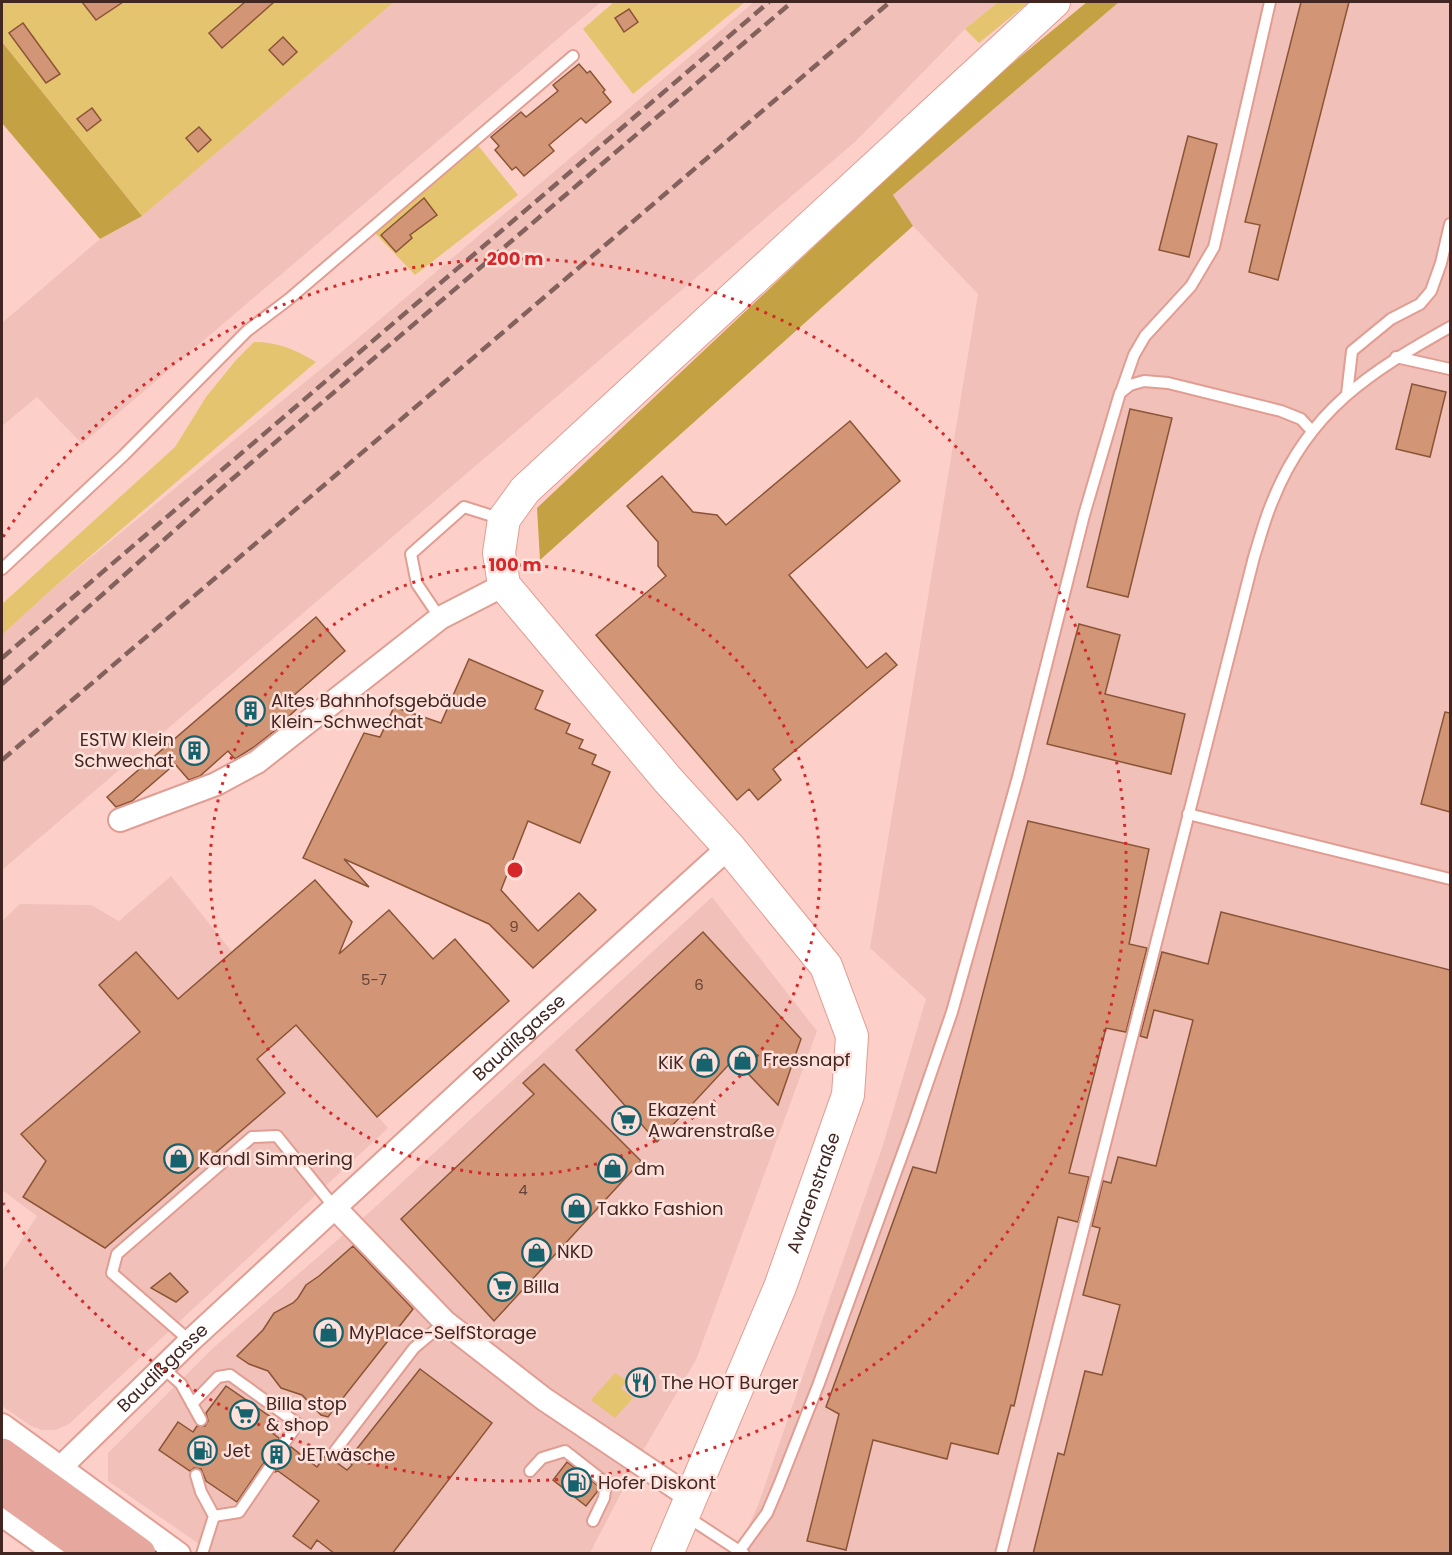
<svg xmlns="http://www.w3.org/2000/svg" width="1452" height="1555" font-family="Poppins,sans-serif">
<rect width="100%" height="100%" fill="#fcd0c9"/>
<g fill="#f0c0b9">
<polygon points="394,2 601,2 82,444 37,397 2,426 2,323 100,239 142,216"/>
<polygon points="754,2 998,2 965,29 855,142 2,870 2,635 52,589 338,355"/>
<polygon points="1119,2 1450,2 1450,1553 736,1554 758,1505 883,1145 926,999 870,948 978,294 913,226 893,195"/>
<polygon points="171,876 233,953 388,1128 69,1424 56,1430 42,1430 31,1426 2,1406 2,1271 37,1216 2,1190 2,921 20,904 91,905 119,921"/>
<polygon points="712,897 817,1031 696,1360 644,1449 590,1553 212,1553 108,1481 108,1453 212,1349 372,1210"/>
</g>
<g fill="#e5c46f">
<polygon points="2,2 394,2 142,216 2,42"/>
<polygon points="614,2 745,2 633,94 583,29"/>
<polygon points="998,2 1029,2 979,43 965,29"/>
<polygon points="476,143 518,195 415,275 375,233"/>
<path d="M254 342C279 342 296 350 316 362L52 589 2 635V604L175 447 206 397 236 360Z"/>
<polygon points="615,1373 627,1381 621,1388 633,1398 615,1418 591,1400"/>
</g>
<g fill="#c4a142">
<polygon points="1087,2 1119,2 893,195 913,226 540,560 537,508 981,89"/>
<polygon points="2,42 142,216 100,239 2,123"/>
</g>
<g fill="#d29676" stroke="#8a5436" stroke-width="1.5">
<polygon points="82,2 123,2 96,20"/>
<polygon points="245,2 274,2 222,48 209,33"/>
<polygon points="1301,2 1349,2 1278,280 1249,272 1260,225 1245,222"/>
<polygon points="629,9 638,22 624,32 615,18"/>
<polygon points="23,23 60,74 46,83 9,33"/>
<polygon points="283,37 297,52 283,65 269,50"/>
<polygon points="579,64 587,73 590,71 605,90 603,92 611,102 586,123 581,118 549,145 554,151 524,176 516,167 512,170 495,150 499,146 491,137 521,112 526,117 558,91 553,85"/>
<polygon points="92,108 101,120 87,131 77,119"/>
<polygon points="199,127 211,140 198,152 186,138"/>
<polygon points="1188,136 1217,144 1189,257 1159,250"/>
<polygon points="424,198 437,215 410,235 412,238 396,252 381,235"/>
<polygon points="1412,384 1446,392 1430,457 1396,449"/>
<polygon points="1130,409 1172,418 1128,597 1087,587"/>
<polygon points="850,421 900,481 789,575 867,668 886,653 897,665 773,769 781,780 758,800 749,789 737,800 596,635 666,576 658,566 658,542 627,506 662,476 693,512 717,515 726,525"/>
<polygon points="316,617 345,651 293,696 301,705 285,720 286,722 254,747 235,759 228,751 200,776 189,780 175,764 132,801 116,807 107,797"/>
<polygon points="1079,624 1120,635 1105,694 1185,714 1171,774 1047,744"/>
<polygon points="469,659 543,691 535,709 570,724 566,733 583,740 579,748 596,755 592,764 610,772 580,843 528,821 501,890 538,931 579,893 596,910 533,968 489,924 344,859 369,887 303,858 364,733 380,737 394,707 441,723"/>
<polygon points="1445,712 1450,713 1450,812 1421,804"/>
<polygon points="1028,821 1149,849 1129,944 1147,948 1126,1032 1106,1028 1069,1173 1089,1177 1078,1222 1058,1217 1014,1406 1011,1405 998,1454 951,1443 947,1459 873,1440 846,1550 807,1541 839,1414 826,1407 913,1167 936,1173"/>
<polygon points="315,880 352,922 339,954 389,910 433,959 455,939 509,1001 377,1117 296,1025 257,1059 285,1093 105,1248 23,1197 46,1161 21,1134 140,1032 99,985 136,952 178,999"/>
<polygon points="1221,912 1450,970 1450,1554 1033,1554 1058,1453 1064,1455 1085,1371 1102,1375 1120,1305 1083,1295 1100,1228 1092,1226 1103,1181 1111,1183 1118,1157 1156,1166 1193,1020 1154,1010 1147,1038 1140,1036 1162,952 1208,964"/>
<polygon points="703,932 801,1039 778,1105 734,1059 657,1142 576,1050"/>
<polygon points="544,1064 641,1161 494,1321 401,1219 534,1094 523,1083"/>
<polygon points="353,1246 413,1309 328,1417 321,1415 302,1395 281,1388 268,1371 249,1364 237,1356 263,1330 274,1313 293,1303 298,1298 306,1285 319,1276"/>
<polygon points="170,1273 188,1292 176,1302 151,1288"/>
<polygon points="420,1369 492,1423 392,1554 335,1554 317,1540 311,1549 293,1536 319,1501 278,1471 275,1472 276,1465 273,1462 266,1461 263,1464 237,1502 206,1481 201,1469 194,1468 190,1471 159,1450 178,1422 193,1432 197,1426 205,1426 208,1421 206,1413 226,1386 278,1422 271,1432 279,1438 278,1444 281,1448 288,1449 291,1447 317,1467 326,1455 347,1470 352,1465 348,1460"/>
<polygon points="567,1462 598,1486 597,1492 586,1506 553,1480"/>
</g>
<g fill="none" stroke-linecap="round" stroke-linejoin="round">
<defs>
<g id="lane">
<polyline points="1396,357 1450,369"/>
<polyline points="1121,392 1134,355 1145,336 1191,286 1214,247 1270,2"/>
<polyline points="1347,394 1352,351 1391,319 1420,304 1431,291 1441,263 1450,224"/>
<polyline points="2,569 124,455 247,331 289,299 573,56"/>
<polyline points="440,618 417,584 411,554 464,507 502,519"/>
<polyline points="1188,814 1450,879"/>
<polyline points="190,1341 112,1273 117,1254 252,1137 277,1136 335,1208"/>
<polyline points="162,1367 181,1384 201,1420"/>
<polyline points="192,1404 218,1377 230,1375 298,1424 285,1442"/>
<polyline points="335,1451 414,1348 445,1322"/>
<polyline points="530,1471 542,1458 565,1451 606,1483 604,1498 593,1521"/>
<polyline points="196,1475 201,1492 214,1516 202,1554"/>
<polyline points="214,1516 239,1512 269,1468"/>
<polyline points="686,1516 744,1554"/>
<polyline points="740,1550 767,1513 779,1485 819,1383 913,1125 952,1012 1018,777 1084,515 1120,393 1130,385 1144,381 1168,383 1281,411 1301,419 1311,430"/>
<path d="M1001 1554 1254 557C1260 538 1265 518 1273 500 1309 410 1370 372 1450 327"/>
</g>
<g id="street">
<polyline points="120,820 216,784 257,762 440,618 504,585"/>
<polyline points="335,1208 445,1322 544,1399 690,1497"/>
<polyline points="2,1425 179,1554"/>
<path id="s1" d="M61 1467 190 1341 535 1023 729 847"/>
<polyline points="2,1515 57,1554"/>
</g>
<g id="secondary">
<path id="s2" d="M667 1554 780 1287 848 1095 852 1036 826 966 729 847 668 780 504 585 499 553 504 519 525 490 1054 2"/>
</g>
<g id="primary">
<polyline points="2,1455 139,1554"/>
<polyline points="2,1487 95,1554"/>
</g>
</defs>
<use href="#lane" stroke="#e29d92" stroke-width="14"/>
<use href="#street" stroke="#e29d92" stroke-width="26"/>
<use href="#secondary" stroke="#e29d92" stroke-width="34"/>
<use href="#primary" stroke="#a25449" stroke-width="36"/>
<use href="#lane" stroke="#fff" stroke-width="10"/>
<use href="#street" stroke="#fff" stroke-width="22"/>
<use href="#secondary" stroke="#fff" stroke-width="32"/>
<use href="#primary" stroke="#e6a79e" stroke-width="33"/>
<g stroke="#83625d" stroke-width="4.5" stroke-dasharray="12 6" stroke-linecap="butt">
<polyline points="2,658 769,2"/>
<polyline points="2,684 231,480 792,2"/>
<polyline points="2,760 890,2"/>
</g>
</g>
<g fill="none" stroke="#d62828" stroke-width="3" stroke-dasharray="3 6">
<circle cx="515" cy="870" r="305"/>
<path d="M3 537A611 611 0 1 1 3 1203"/>
</g>
<defs>
<symbol id="building-ring" viewBox="-11 -11 22 22"><circle r="9.5" fill="#ffe1dc" stroke="#16636d" stroke-width="1.5"/><path d="M-4-6H4V6H1V3H-1V6H-4ZM-2.5-4.3h1.7v1.8h-1.7ZM.8-4.3h1.7v1.8H.8ZM-2.5-1h1.7V.8h-1.7ZM.8-1h1.7V.8H.8Z" fill="#16636d"/></symbol>
<symbol id="shop-ring" viewBox="-11 -11 22 22"><circle r="9.5" fill="#ffe1dc" stroke="#16636d" stroke-width="1.5"/><path d="M-5-2.5h2.3a2.7 3.5 0 0 1 5.4 0H5L5.5 6h-11ZM-1.5-2.5h3a1.5 2.3 0 0 0-3 0Z" fill="#16636d"/></symbol>
<symbol id="supermarket-ring" viewBox="-11 -11 22 22"><circle r="9.5" fill="#ffe1dc" stroke="#16636d" stroke-width="1.5"/><path d="M-6-5.5h2.5l.6 2H6L4.5 2H-2.5L-4.4-4H-6ZM-1.5 3.2a1.3 1.3 0 1 0 .1 0ZM3 3.2a1.3 1.3 0 1 0 .1 0Z" fill="#16636d"/></symbol>
<symbol id="restaurant-ring" viewBox="-11 -11 22 22"><circle r="9.5" fill="#ffe1dc" stroke="#16636d" stroke-width="1.5"/><path d="M-5-6h1v4h1v-4h1v4h1v-4h1v5L-1.5 .5V6h-2V.5L-5-1ZM5-6V6H3V1.5H1.5Q1.5-4 5-6Z" fill="#16636d"/></symbol>
<symbol id="fuel-ring" viewBox="-11 -11 22 22"><circle r="9.5" fill="#ffe1dc" stroke="#16636d" stroke-width="1.5"/><path d="M-5.5-6h7V0h2V4h1.3V-2.5L3-4.5l.8-.8L6-3V5H2.5V1h-1V6h-7ZM-4.2-4.7v3.2H.2V-4.7Z" fill="#16636d"/></symbol>
</defs>
<g fill-rule="evenodd">
<use href="#building-ring" x="234" y="694" width="33" height="33"/>
<use href="#building-ring" x="178" y="734" width="33" height="33"/>
<use href="#shop-ring" x="726" y="1044" width="33" height="33"/>
<use href="#shop-ring" x="688" y="1046" width="33" height="33"/>
<use href="#supermarket-ring" x="610" y="1104" width="33" height="33"/>
<use href="#shop-ring" x="162" y="1142" width="33" height="33"/>
<use href="#shop-ring" x="596" y="1152" width="33" height="33"/>
<use href="#shop-ring" x="560" y="1192" width="33" height="33"/>
<use href="#shop-ring" x="520" y="1236" width="33" height="33"/>
<use href="#supermarket-ring" x="486" y="1270" width="33" height="33"/>
<use href="#shop-ring" x="312" y="1316" width="33" height="33"/>
<use href="#restaurant-ring" x="624" y="1366" width="33" height="33"/>
<use href="#supermarket-ring" x="228" y="1398" width="33" height="33"/>
<use href="#fuel-ring" x="186" y="1434" width="33" height="33"/>
<use href="#building-ring" x="260" y="1438" width="33" height="33"/>
<use href="#fuel-ring" x="560" y="1466" width="33" height="33"/>
</g>
<g text-anchor="middle" stroke-width="5" stroke-linejoin="round" paint-order="stroke">
<g font-size="15" fill="#664237">
<text x="514" y="932">9</text>
<text x="374" y="985">5-7</text>
<text x="699" y="990">6</text>
<text x="523" y="1195">4</text>
</g>
<g font-size="18" fill="#422622" stroke="#ffe1dc" text-anchor="start">
<text x="271" y="707">Altes Bahnhofsgebäude<tspan x="271" dy="21">Klein-Schwechat</tspan></text>
<text x="174" y="746" text-anchor="end">ESTW Klein<tspan x="174" dy="21">Schwechat</tspan></text>
<text x="763" y="1066">Fressnapf</text>
<text x="684" y="1069" text-anchor="end">KiK</text>
<text x="648" y="1116">Ekazent<tspan x="648" dy="21">Awarenstraße</tspan></text>
<text x="199" y="1165">Kandl Simmering</text>
<text x="634" y="1175">dm</text>
<text x="597" y="1215">Takko Fashion</text>
<text x="557" y="1258">NKD</text>
<text x="523" y="1293">Billa</text>
<text x="349" y="1339">MyPlace-SelfStorage</text>
<text x="661" y="1389">The HOT Burger</text>
<text x="266" y="1410">Billa stop<tspan x="266" dy="21">&amp; shop</tspan></text>
<text x="223" y="1457">Jet</text>
<text x="297" y="1461">JETwäsche</text>
<text x="598" y="1489">Hofer Diskont</text>
</g>
<g font-size="18" fill="#422622" stroke="#ffe1dc">
<text dy="6" stroke="none"><textPath href="#s1" startOffset="628">Baudißgasse</textPath></text>
<text dy="6" stroke="none"><textPath href="#s2" startOffset="390">Awarenstraße</textPath></text>
<text dy="6" stroke="none"><textPath href="#s1" startOffset="142">Baudißgasse</textPath></text>
</g>
</g>
<circle cx="515" cy="870" r="9" fill="#d62828" stroke="#ffe1dc" stroke-width="3"/>
<g font-size="18" text-anchor="middle" font-weight="bold" fill="#d62828" stroke="#ffe1dc" stroke-width="5" stroke-linejoin="round" paint-order="stroke">
<text x="515" y="265">200 m</text>
<text x="515" y="571">100 m</text>
</g>
<rect width="1452" height="1555" fill="none" stroke="#422622" stroke-width="6"/>
</svg>
